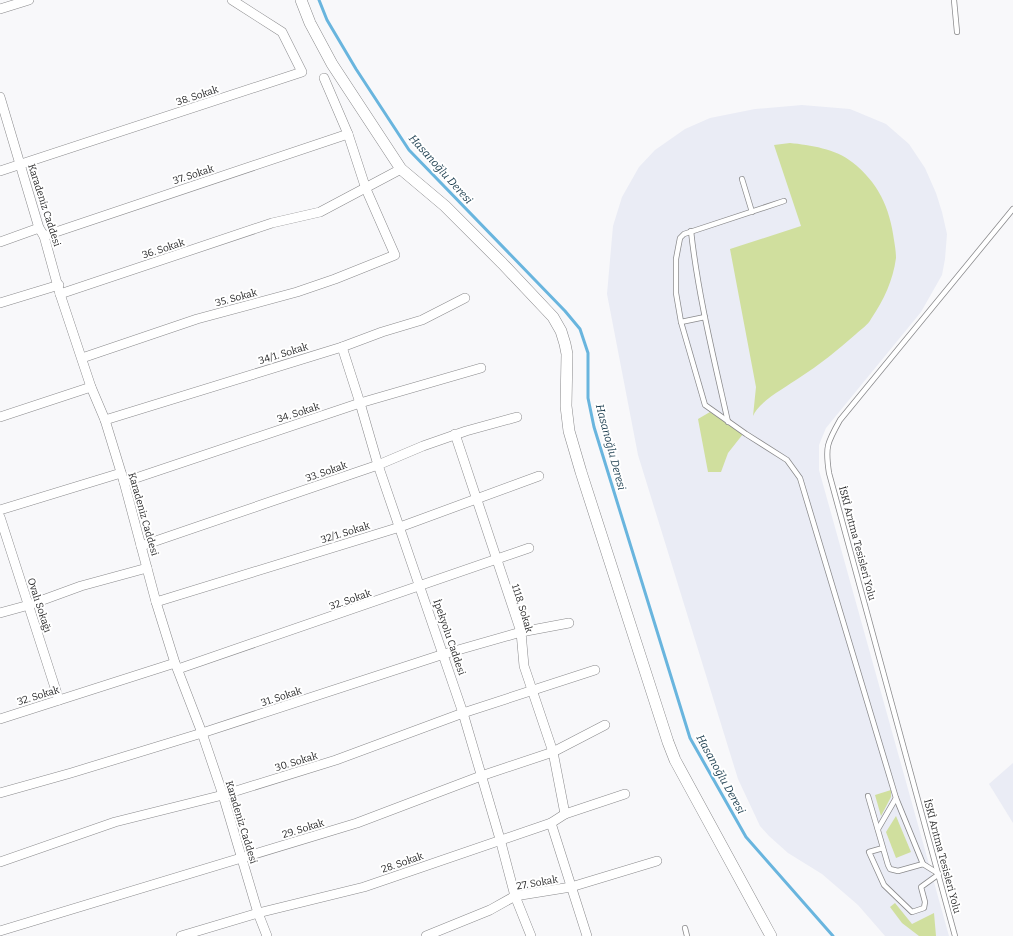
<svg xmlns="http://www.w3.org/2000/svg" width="1013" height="936" font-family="Bitter,serif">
<rect width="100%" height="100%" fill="#f8f8fa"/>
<g fill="#eaecf5">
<polygon points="802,105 850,109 886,124 909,144 925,168 936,193 942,212 947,234 945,259 942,275 921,312 826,428 819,445 819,470 949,936 885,936 858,905 822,874 788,853 769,836 760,826 738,779 638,455 607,294 613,226 622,197 639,167 655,150 685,129 710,118 755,109"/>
<polygon points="1013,763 1013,823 989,784"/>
</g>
<g fill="#d0df9e">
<path d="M790 143C810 145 836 149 852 162 878 182 890 208 894 240 895 246 896 252 896 258 893 280 884 300 871 319 868 325 861 329 856 334 838 350 819 365 799 378 786 387 758 402 753 416L756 387 730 249 801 226 774 145Z"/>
<polygon points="710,412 743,434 728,453 721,472 708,472 698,419"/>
<polygon points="891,790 891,797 881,816 875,795"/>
<polygon points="896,816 911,852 896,858 886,832"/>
<polygon points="895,903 912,924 934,913 936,936 919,936 902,923 890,907"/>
</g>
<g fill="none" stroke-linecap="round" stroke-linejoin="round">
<polyline stroke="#69b5de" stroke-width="3" points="319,0 327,20 356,69 409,150 565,311 580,329 588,353 588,398 594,427 690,738 746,837 833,936"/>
<defs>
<g id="service">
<polyline points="954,0 957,32"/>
<polyline points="742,179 752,212"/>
<polyline points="784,201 684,234 680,238 676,259 676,293 681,322 705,405 746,434 787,460 800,478 896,798 878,829"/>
<path d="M691 231C698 295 714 359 728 422"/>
<polyline points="681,322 705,317"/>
<polyline points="868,796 888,865 890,869 898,871 923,864 939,874 921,887 925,902 924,908 912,912 884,885 869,852 883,848"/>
<polyline points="896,798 923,864"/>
<polyline points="685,928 687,936"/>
<path d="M955 936 829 473C825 447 827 443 840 420L1013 209"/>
</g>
<g id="minor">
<polyline points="0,9 29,0"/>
<polyline points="0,97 39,228 44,236 60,294 91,387 105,420 124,482 156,602 175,663 202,733 223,795 258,913 267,936"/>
<polyline points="0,171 302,72 282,32 232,0"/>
<polyline points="44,236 348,134"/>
<polyline points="0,242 39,228"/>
<polyline points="60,294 272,223 320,212 401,169"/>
<polyline points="0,303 59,285"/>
<polyline points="342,347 360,403 378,465 463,713 500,839 515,896 531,936"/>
<polyline points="82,358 197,319 297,292 335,279 395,255 366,189 348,134 324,78"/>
<polyline points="0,417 91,387"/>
<polyline points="105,420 342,347 382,332 422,320 465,298"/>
<polyline points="455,434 521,632 524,666 553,752 565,814"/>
<polyline points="124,482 360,403 481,368"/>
<polyline points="0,510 121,473"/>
<polyline points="0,517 59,700"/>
<polyline points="141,546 378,465 423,446 466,431 517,417"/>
<polyline points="156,602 400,527 539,476"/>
<polyline points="0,613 29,605 81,586 147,568"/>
<polyline points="178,669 529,548"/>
<polyline points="0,719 175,663"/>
<polyline points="0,793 71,773 202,733 444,654 521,632 569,623"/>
<polyline points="551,823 587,936"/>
<polyline points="0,862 115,822 223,795 336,760 463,713 595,670"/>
<polyline points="0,931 357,823 481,776 553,752 605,725"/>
<polyline points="181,936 258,913 364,887 551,823 565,814 625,794"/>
<polyline points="426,936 490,910 515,896 571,887 657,861"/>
</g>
<polyline id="tertiary" points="301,0 310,23 332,64 401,169 445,206 502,263 553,317 561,331 565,344 567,354 566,406 569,431 581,472 668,742 675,760 771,936"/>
</defs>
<use href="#service" stroke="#8a8a8c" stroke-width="6"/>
<use href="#minor" stroke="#8a8a8c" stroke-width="10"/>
<use href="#tertiary" stroke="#8a8a8c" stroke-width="12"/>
<use href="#service" stroke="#fff" stroke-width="4.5"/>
<use href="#minor" stroke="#fff" stroke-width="9"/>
<use href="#tertiary" stroke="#fff" stroke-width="11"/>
</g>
<g text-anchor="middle" stroke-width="4" stroke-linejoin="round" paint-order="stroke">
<g font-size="10" fill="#29292a" stroke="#fff">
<text transform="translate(197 95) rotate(-18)" y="4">38. Sokak</text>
<text transform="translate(193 174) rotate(-18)" y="4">37. Sokak</text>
<text transform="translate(45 205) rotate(72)" y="4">Karadeniz Caddesi</text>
<text transform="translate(163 248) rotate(-18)" y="4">36. Sokak</text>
<text transform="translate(236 297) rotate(-15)" y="4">35. Sokak</text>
<text transform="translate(283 353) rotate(-17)" y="4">34/1. Sokak</text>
<text transform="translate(298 412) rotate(-18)" y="4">34. Sokak</text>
<text transform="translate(326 471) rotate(-19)" y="4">33. Sokak</text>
<text transform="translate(144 514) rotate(74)" y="4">Karadeniz Caddesi</text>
<text transform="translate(345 532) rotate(-17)" y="4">32/1. Sokak</text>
<text transform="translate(858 543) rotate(75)" y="4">İSKİ Arıtma Tesisleri Yolu</text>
<text transform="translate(350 599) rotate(-19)" y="4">32. Sokak</text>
<text transform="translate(40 605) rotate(72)" y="4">Ovalı Sokağı</text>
<text transform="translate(523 608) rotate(73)" y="4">1118. Sokak</text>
<text transform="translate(450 637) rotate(71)" y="4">İpekyolu Caddesi</text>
<text transform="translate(38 695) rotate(-17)" y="4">32. Sokak</text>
<text transform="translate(281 696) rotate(-18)" y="4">31. Sokak</text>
<text transform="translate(296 761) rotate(-17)" y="4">30. Sokak</text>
<text transform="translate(242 822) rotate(73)" y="4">Karadeniz Caddesi</text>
<text transform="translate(303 828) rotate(-17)" y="4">29. Sokak</text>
<text transform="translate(943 856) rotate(75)" y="4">İSKİ Arıtma Tesisleri Yolu</text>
<text transform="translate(402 862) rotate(-19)" y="4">28. Sokak</text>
<text transform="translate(537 882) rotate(-10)" y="4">27. Sokak</text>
</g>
<g font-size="11" font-style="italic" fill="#17394b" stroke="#fff">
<text transform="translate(441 169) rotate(48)" y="4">Hasanoğlu Deresi</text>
<text transform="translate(611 447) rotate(75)" y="4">Hasanoğlu Deresi</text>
<text transform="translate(721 774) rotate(61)" y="4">Hasanoğlu Deresi</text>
</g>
</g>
</svg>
